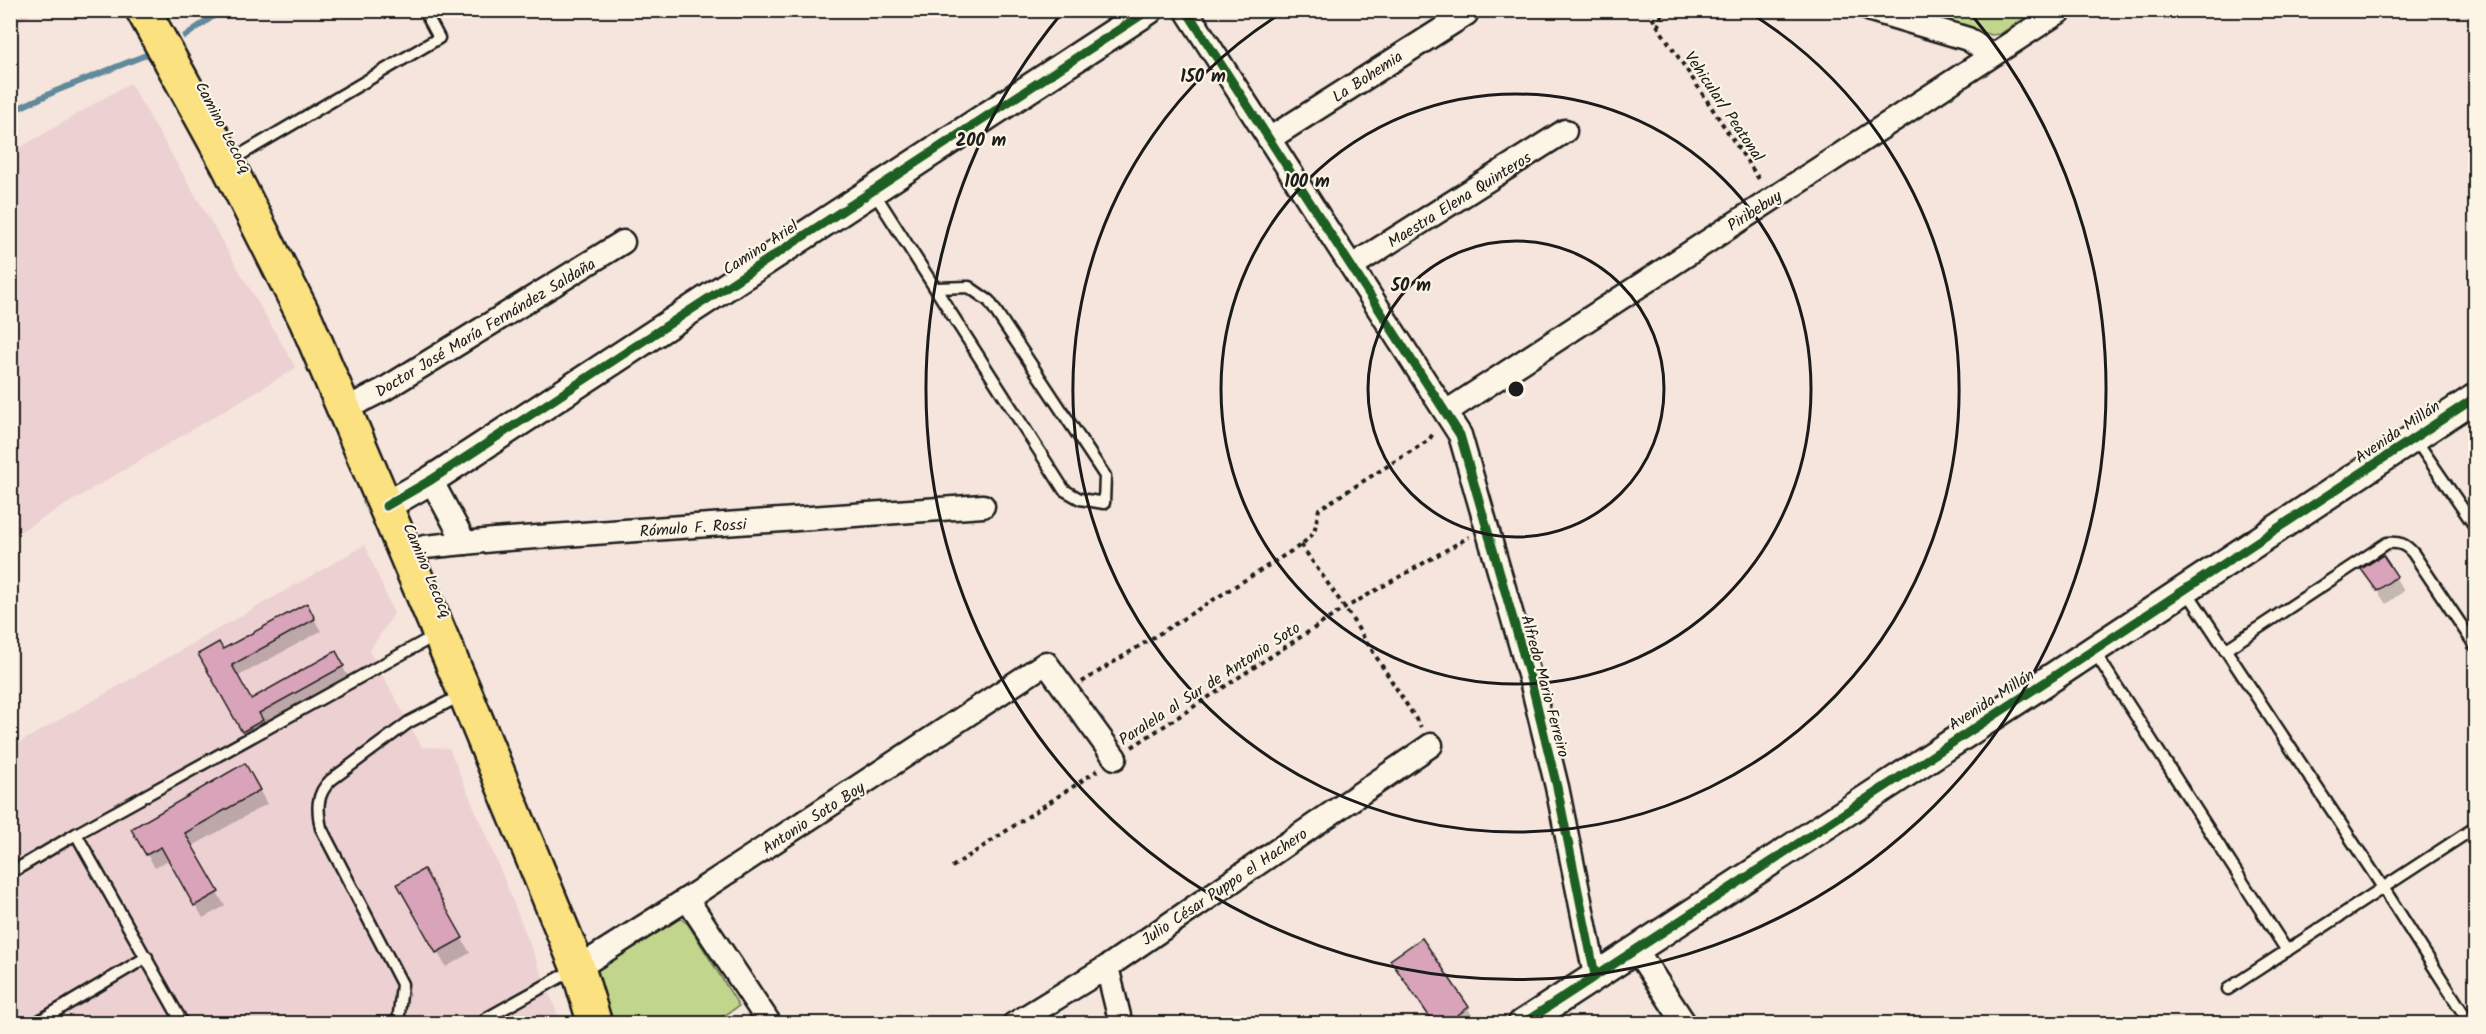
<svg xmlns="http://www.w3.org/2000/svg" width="2486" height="1034" font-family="Kalam,sans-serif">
<rect width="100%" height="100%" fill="#f5e5dc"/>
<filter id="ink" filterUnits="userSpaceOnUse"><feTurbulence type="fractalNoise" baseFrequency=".0167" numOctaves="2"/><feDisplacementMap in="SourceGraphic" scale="12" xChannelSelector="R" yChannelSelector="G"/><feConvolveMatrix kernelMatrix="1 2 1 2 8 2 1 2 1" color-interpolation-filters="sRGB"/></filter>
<g filter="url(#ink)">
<g fill="#edd1d2">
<polygon points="11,10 39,10 39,11 11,26"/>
<polygon points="130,83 296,368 11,537 11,153"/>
<polygon points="365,545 394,614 369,651 422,747 449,748 505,881 561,1023 11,1023 10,748"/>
</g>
<g fill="#c1d68c" stroke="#6e7954" stroke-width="1.5">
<polygon points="1910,11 2036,11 2000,34 1991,35"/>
<polygon points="681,919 688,924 739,1006 713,1023 614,1023 596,973 600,965 673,920"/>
</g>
<g fill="#0003">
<polygon points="2382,557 2404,591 2386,604 2363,569"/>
<polygon points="306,605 321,631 237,677 250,701 342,665 349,679 250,742 200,655 222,651"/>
<polygon points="245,765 267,804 191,847 225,906 203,918 170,859 155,868 133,830"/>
<polygon points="423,871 470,953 446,967 399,885"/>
<polygon points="1392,961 1468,1008 1477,1024 1433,1024"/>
</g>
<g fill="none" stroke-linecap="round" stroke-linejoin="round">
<g stroke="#608a9b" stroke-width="6">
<polyline points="185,36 222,10"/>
<polyline points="10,112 56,91 151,53"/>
</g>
</g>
<g fill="#d9a3b9" stroke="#1c1c1c" stroke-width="1.5">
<polygon points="2383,555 2397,576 2377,591 2361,569"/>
<polygon points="307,603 315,619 232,665 251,699 336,651 344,666 259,713 263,720 242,732 198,654 219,642 223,649"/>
<polygon points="245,763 260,790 185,833 219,892 194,906 161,847 146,855 131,829"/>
<polygon points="424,869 463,938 436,953 397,884"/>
<polygon points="1422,938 1469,1007 1446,1023 1434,1023 1390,960"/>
</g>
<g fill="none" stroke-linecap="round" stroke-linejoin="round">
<defs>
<g id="service">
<polyline points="230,161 439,38 424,10"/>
<polyline points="873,191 1064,490 1080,499 1104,503 1105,476 989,301 969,287 935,288"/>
<polyline points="2415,439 2476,528"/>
<polyline points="2186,590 2384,889 2467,1019 2476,1021"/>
<path d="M2225 650 2387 543C2400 542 2405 544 2413 553L2476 647"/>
<polyline points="2094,651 2287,951"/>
<polyline points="76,834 183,1024"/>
<polyline points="10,873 76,834 436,635"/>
<polyline points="2228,989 2476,827"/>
<polyline points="34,1024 147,957"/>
<path d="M398 1024 402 984 321 828C317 809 316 794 331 780L409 722 462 695"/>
<polyline points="483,1024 487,1018 575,969"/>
</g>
<g id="minor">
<polyline points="1186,10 1460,435 1532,685 1557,787 1595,975"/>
<polyline points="1871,10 1968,39 1991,55"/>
<polyline points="1269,139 1466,14"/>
<polyline points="1352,266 1565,131"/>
<polyline points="345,409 383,390 623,242"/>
<polyline points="1446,412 2062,10"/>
<polyline points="431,480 465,543"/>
<polyline points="405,554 425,547 494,540 983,506"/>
<polyline points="687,899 770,1024"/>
<polyline points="1635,948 1685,1024"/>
<polyline points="1107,967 1121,1024"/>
<polyline points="578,968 687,899 1046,663 1115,758"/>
<polyline points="1014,1024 1107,967 1431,745"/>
</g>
<g id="tertiary">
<polyline points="386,506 431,480 1149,10"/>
<polyline points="1522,1024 2033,690 2476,397"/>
</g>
<polyline id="primary" points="143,10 227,163 306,320 465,693 578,968 595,1024"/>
</defs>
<use href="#service" stroke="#1c1c1c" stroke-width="15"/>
<use href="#minor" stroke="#1c1c1c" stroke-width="27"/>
<use href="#tertiary" stroke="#1c1c1c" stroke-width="32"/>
<use href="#primary" stroke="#1c1c1c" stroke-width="38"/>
<g stroke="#1c1c1c" stroke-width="4" stroke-dasharray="4.5 4.5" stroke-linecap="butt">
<polyline points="1647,10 1761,182"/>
<polyline points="1658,27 1663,10"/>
<polyline points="1301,545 1345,608 1421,727"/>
<polyline points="1082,682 1301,545 1314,533 1319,509 1429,440 1434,432"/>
<polyline points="1132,747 1345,608 1469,537"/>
<polyline points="952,867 1098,770"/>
</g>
<use href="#service" stroke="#fcf5e5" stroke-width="10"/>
<use href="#minor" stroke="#fcf5e5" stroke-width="22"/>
<use href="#tertiary" stroke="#fcf5e5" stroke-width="27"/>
<use href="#primary" stroke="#fbe180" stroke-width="33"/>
<defs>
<g id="cycleway">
<polyline points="1186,10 1460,435 1532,685 1557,787 1595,975"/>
<polyline points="386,506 431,480 1149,10"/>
<polyline points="1522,1024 2033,690 2476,397"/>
</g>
</defs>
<use href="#cycleway" stroke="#fcf5e5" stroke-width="13"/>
<use href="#cycleway" stroke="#1b5e20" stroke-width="9"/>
</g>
</g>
<g fill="none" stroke="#1c1c1c" stroke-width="3">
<circle cx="1516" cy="389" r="148"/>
<circle cx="1516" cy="389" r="295"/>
<path d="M1747 11A443 443 0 1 1 1285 11"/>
<path d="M1971 14A590 590 0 1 1 1061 14"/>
</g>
<g text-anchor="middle" stroke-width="4.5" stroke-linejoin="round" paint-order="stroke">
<g font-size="16" fill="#1c1c1c" stroke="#fcf5e5">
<text transform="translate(1367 76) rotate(-33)" y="6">La Bohemia</text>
<text transform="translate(1725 106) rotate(56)" y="6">Vehicular/ Peatonal</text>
<text transform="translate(224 127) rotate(62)" y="6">Camino Lecocq</text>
<text transform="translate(1459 199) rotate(-32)" y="6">Maestra Elena Quinteros</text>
<text transform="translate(1754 210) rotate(-33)" y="6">Piribebuy</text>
<text transform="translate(760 247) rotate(-33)" y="6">Camino Ariel</text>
<text transform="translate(485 327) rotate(-31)" y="6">Doctor José María Fernández Saldaña</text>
<text transform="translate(2397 431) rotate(-34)" y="6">Avenida Millán</text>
<text transform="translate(693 527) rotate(-4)" y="6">Rómulo F. Rossi</text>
<text transform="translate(428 570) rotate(67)" y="6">Camino Lecocq</text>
<text transform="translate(1209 683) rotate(-33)" y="6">Paralela al Sur de Antonio Soto</text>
<text transform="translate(1546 686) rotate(75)" y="6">Alfredo Mario Ferreiro</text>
<text transform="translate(1991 699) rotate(-33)" y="6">Avenida Millán</text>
<text transform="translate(813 817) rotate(-33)" y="6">Antonio Soto Boy</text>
<text transform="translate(1224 886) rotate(-34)" y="6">Julio César Puppo el Hachero</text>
</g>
</g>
<circle cx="1516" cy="389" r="9" fill="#1c1c1c" stroke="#fcf5e5" stroke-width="3"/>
<g font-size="18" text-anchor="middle" font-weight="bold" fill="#1c1c1c" stroke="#fcf5e5" stroke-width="4.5" stroke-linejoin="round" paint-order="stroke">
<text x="1203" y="82">150 m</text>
<text x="981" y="146">200 m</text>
<text x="1307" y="187">100 m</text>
<text x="1411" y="291">50 m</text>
</g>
<rect width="2486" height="1034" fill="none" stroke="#fcf5e5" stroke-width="36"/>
<rect x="18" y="18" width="2450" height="998" fill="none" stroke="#1c1c1c" stroke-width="2" filter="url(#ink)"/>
</svg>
